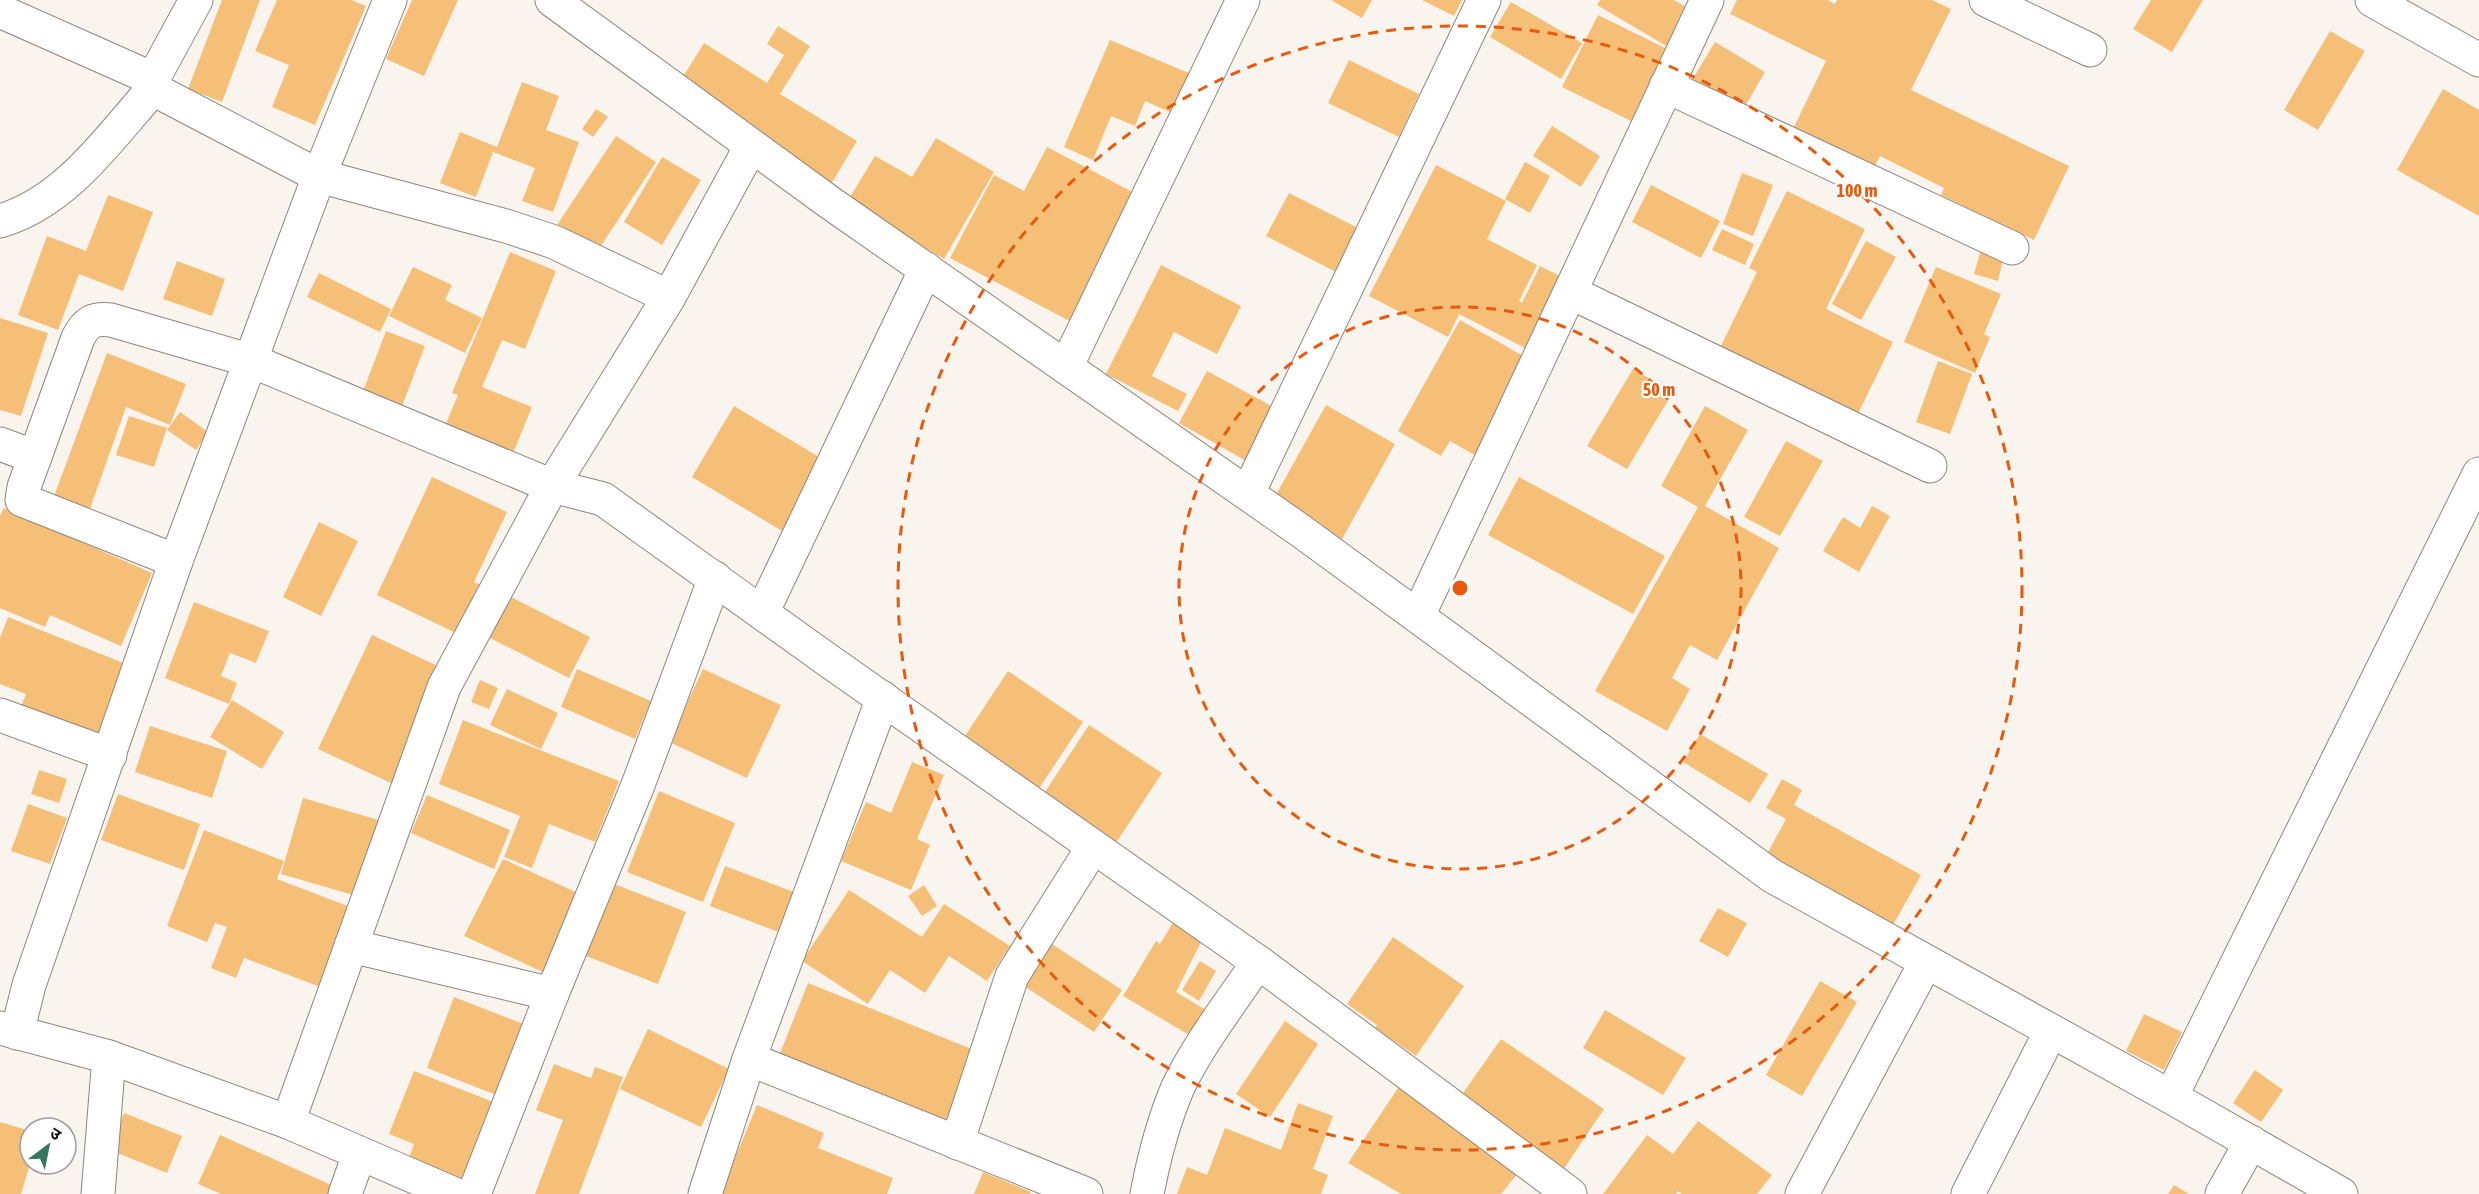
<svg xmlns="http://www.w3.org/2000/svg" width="2479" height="1194" font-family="'Asap Condensed','Noto Sans Devanagari',sans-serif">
<rect width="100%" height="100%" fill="#faf4ef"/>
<g fill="#f5bf77">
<polygon points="222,0 260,0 222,102 188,89"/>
<polygon points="277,0 351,0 366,6 315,125 272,107 289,65 255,51"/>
<polygon points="412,0 458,0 424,76 386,59"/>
<polygon points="1331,0 1372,0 1362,18"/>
<polygon points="1422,0 1462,0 1454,16"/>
<polygon points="1600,0 1674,0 1695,12 1673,50 1597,5"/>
<polygon points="1737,0 1827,0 1835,4 1837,0 1932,0 1951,9 1911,90 2069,166 2034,240 1941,195 1944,188 1880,156 1872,172 1791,133 1826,61 1730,14"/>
<polygon points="2151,0 2203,0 2172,52 2133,29"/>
<polygon points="1511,2 1582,43 1561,79 1490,37"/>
<polygon points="1598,15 1669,50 1633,122 1562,87"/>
<polygon points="778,26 810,46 780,94 857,141 828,189 676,88 704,43 767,83 784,55 767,44"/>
<polygon points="2330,31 2365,51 2318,130 2284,110"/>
<polygon points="1110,40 1196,76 1179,116 1145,101 1135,126 1111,116 1093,160 1064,147"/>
<polygon points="1715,42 1765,72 1743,110 1692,80"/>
<polygon points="1349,60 1419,94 1399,137 1328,103"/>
<polygon points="522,82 559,96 546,130 579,142 553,212 522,201 535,168 493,152 476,197 440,183 460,132 497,147"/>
<polygon points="2443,89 2479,110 2479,216 2397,170"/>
<polygon points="596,109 608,117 593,137 582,129"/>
<polygon points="1552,126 1600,156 1581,187 1533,156"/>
<polygon points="616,136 656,162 597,252 557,225"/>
<polygon points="936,138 994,172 944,259 847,202 875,156 912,177"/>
<polygon points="1047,147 1142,197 1077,325 950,258 994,175 1024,191"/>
<polygon points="662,157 701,180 662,245 624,222"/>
<polygon points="1525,162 1550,176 1530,213 1505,199"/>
<polygon points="1436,165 1506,201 1487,239 1537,265 1519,301 1522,303 1540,266 1566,279 1548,315 1536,310 1553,319 1535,353 1459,314 1448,337 1369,296"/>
<polygon points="1742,173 1773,185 1753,236 1723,224"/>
<polygon points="1651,185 1720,221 1701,258 1632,222"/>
<polygon points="1787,191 1865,229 1826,309 1893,342 1855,420 1719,350 1757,272 1749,268"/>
<polygon points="1289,193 1360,229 1338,273 1266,236"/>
<polygon points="108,195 153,212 123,291 79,274 58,330 18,315 47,236 86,251"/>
<polygon points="1722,229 1754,244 1745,265 1712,250"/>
<polygon points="1866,241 1896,257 1861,320 1832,304"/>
<polygon points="1982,246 2005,252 1998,281 1974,274"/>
<polygon points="510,252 556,271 525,349 502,340 482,387 532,407 510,461 442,433 458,395 452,393"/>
<polygon points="177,261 225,279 212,316 163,299"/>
<polygon points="1161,265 1241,306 1217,354 1174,332 1152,376 1187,394 1178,411 1106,374"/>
<polygon points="413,267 452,285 445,300 482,318 465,353 389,316"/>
<polygon points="1936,267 2001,294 1984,334 1990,337 1975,373 1904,342"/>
<polygon points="319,273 391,309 380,332 307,297"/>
<polygon points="0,318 48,333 21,416 0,410"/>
<polygon points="1460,320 1532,361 1480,458 1450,441 1441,456 1398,431"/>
<polygon points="386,331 425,346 399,414 360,399"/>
<polygon points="107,353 186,384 170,425 126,407 87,517 53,499"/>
<polygon points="1938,361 1972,374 1950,434 1916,422"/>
<polygon points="1633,369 1673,392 1627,469 1587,446"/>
<polygon points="1207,371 1277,409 1248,462 1179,423"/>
<polygon points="1326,405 1395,444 1341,541 1272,502"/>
<polygon points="734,406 824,460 782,531 692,477"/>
<polygon points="1705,406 1748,430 1705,506 1779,548 1717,660 1690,645 1672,678 1690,689 1667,731 1595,691 1698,507 1661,486"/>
<polygon points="180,412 208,432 196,450 167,430"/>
<polygon points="129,416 167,428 154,467 116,455"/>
<polygon points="1786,441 1823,461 1780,536 1744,517"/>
<polygon points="432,477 507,512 474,582 483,586 460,635 377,595"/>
<polygon points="1519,477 1665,556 1633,614 1488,535"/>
<polygon points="1872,506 1890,516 1859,572 1823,551 1843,517 1860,528"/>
<polygon points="4,508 152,573 121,646 50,615 45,627 0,608 0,516"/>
<polygon points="319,522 358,541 321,616 283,597"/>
<polygon points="509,596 590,637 569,678 488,637"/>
<polygon points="194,602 269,631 256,663 230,653 221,676 237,683 229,704 165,678"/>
<polygon points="8,617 126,664 95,744 18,714 26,694 0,684 0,638"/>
<polygon points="372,635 446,670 393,784 318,749"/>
<polygon points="577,669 651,701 635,739 561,707"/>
<polygon points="703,669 781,705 747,778 669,742"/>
<polygon points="1008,671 1083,722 1036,793 961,742"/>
<polygon points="480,680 498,688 489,709 471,702"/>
<polygon points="507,689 558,713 541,749 490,725"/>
<polygon points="232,700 284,732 262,769 210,737"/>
<polygon points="463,720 619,781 595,842 549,824 532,868 504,857 520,816 439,784"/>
<polygon points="1089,725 1162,773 1114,846 1041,798"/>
<polygon points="150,726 227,751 212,798 135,772"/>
<polygon points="1700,734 1768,774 1750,803 1683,762"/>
<polygon points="912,762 944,775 917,839 930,845 911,890 841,861 866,802 891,813"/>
<polygon points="39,770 67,779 59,803 31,794"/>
<polygon points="1782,779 1802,790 1794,805 1921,875 1893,925 1767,854 1786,819 1766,808"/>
<polygon points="659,791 735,823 703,902 627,872"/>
<polygon points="118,794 200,824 184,870 101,840"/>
<polygon points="427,795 510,830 494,869 411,833"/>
<polygon points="303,798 382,821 360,897 281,874"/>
<polygon points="28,804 67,818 50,864 11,851"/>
<polygon points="204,830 284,861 277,879 358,910 328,990 244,958 236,978 211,968 227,927 215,923 207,942 167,926"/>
<polygon points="503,859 580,894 543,972 464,936"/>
<polygon points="725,866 807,897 792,937 710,906"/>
<polygon points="609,882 686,912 658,984 581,954"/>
<polygon points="924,885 937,906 922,916 908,896"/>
<polygon points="849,890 922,937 944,904 1010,946 987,981 949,956 925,993 890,970 868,1004 802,961"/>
<polygon points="1718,908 1747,923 1728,957 1699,941"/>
<polygon points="1174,921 1203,938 1176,992 1216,1016 1201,1042 1123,996 1156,941 1160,944"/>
<polygon points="1393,937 1464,986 1416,1056 1375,1028 1377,1025 1347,1004"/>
<polygon points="1049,942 1122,990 1094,1032 1021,984"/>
<polygon points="1200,961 1216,971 1199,1001 1182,990"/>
<polygon points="1820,981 1857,1002 1802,1096 1766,1075"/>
<polygon points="808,983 974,1050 941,1133 775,1066"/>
<polygon points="454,997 531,1027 504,1098 427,1068"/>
<polygon points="1605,1010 1686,1058 1663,1095 1583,1048"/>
<polygon points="2144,1014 2182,1032 2164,1070 2126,1051"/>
<polygon points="1285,1021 1318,1044 1270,1117 1236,1094"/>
<polygon points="648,1029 729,1069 701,1127 620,1089"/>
<polygon points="1501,1039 1604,1109 1561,1173 1456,1103"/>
<polygon points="554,1064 591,1078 595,1067 623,1077 579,1194 535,1194 563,1120 536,1110"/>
<polygon points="2255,1070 2283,1090 2261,1122 2233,1103"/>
<polygon points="414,1071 501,1105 470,1185 408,1161 414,1144 389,1134"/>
<polygon points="1400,1085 1523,1167 1501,1194 1401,1194 1348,1163"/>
<polygon points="1298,1103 1333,1116 1313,1169 1328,1175 1321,1194 1177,1194 1187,1167 1207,1175 1225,1128 1281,1150"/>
<polygon points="757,1105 824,1133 818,1148 893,1178 887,1194 720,1194"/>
<polygon points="124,1113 182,1136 167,1173 110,1150"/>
<polygon points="1698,1121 1772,1175 1757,1194 1682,1194 1678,1191 1676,1194 1603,1194 1647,1135 1673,1154"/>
<polygon points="0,1122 30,1131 30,1164 21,1194 0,1194"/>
<polygon points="220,1135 338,1188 336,1194 221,1194 198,1184"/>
<polygon points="983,1172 1031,1192 1030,1194 974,1194"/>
<polygon points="2174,1185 2189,1194 2168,1194"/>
</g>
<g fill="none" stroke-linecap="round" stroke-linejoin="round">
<defs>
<g id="street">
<polyline points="1986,0 2090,50"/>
<polyline points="2372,0 2479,60"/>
<polyline points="0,11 153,79"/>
<polyline points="1666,86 2012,248"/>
<polyline points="153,89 319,176 506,226 554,242 669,297"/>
<path d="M0 221C66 202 109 138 153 89V79L196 0"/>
<polyline points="1570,292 1930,466"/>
<polyline points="1066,367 1243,0"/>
<polyline points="0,444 35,457"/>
<polyline points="1248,493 1484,0"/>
<path d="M176 561 22 500 24 487 78 338C86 322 93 318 111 320L252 361 552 486 603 499 829 661 1258 962 1570 1194"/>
<polyline points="762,613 926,269"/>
<polyline points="1418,616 1707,0"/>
<polyline points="0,715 110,755"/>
<polyline points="351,946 552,994 638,785 715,578"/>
<polyline points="0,1028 109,1057 98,1194"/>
<polyline points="17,1033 29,985 176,561 319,176 390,0"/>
<polyline points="109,1057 288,1122 454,1194"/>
<polyline points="749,1059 1086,1194"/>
<polyline points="2171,1097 2479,474"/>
<polyline points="288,1122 444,687 552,486 669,297 751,146"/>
<polyline points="957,1143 1012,976 1093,847"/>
<polyline points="345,1194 359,1155"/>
<polyline points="474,1194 552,994"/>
<polyline points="705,1194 749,1059 883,698"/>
<path d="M1147 1194C1154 1157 1163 1122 1178 1087 1199 1043 1231 1003 1258 962"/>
<polyline points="1802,1194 1926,962"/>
<polyline points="1968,1194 2051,1031"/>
<polyline points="2222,1194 2251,1142"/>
</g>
<polyline id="secondary" points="552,0 829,202 1301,531 1772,876 2171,1097 2341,1194"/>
</defs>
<use href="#street" stroke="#8c8682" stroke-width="35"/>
<use href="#secondary" stroke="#8c8682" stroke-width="35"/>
<use href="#street" stroke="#fff" stroke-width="33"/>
<use href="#secondary" stroke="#fff" stroke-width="33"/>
</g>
<g fill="none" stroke="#e8590c" stroke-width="3" stroke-dasharray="10 8">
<circle cx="1460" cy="588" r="281"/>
<circle cx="1460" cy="588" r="562"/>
</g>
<circle cx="1460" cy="588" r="9" fill="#e8590c" stroke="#fff" stroke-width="3"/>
<g font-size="18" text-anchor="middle" font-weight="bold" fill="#e8590c" stroke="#fff" stroke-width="4.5" stroke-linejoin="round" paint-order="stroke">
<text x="1857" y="197">100 m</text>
<text x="1659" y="396">50 m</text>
</g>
<g transform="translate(48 1146) rotate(32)"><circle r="28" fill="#ffffff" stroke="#9e9d9d" stroke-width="1.5"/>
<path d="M0-4.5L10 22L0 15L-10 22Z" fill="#377561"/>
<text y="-9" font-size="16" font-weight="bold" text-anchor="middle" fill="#0d0b0a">उ</text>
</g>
</svg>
